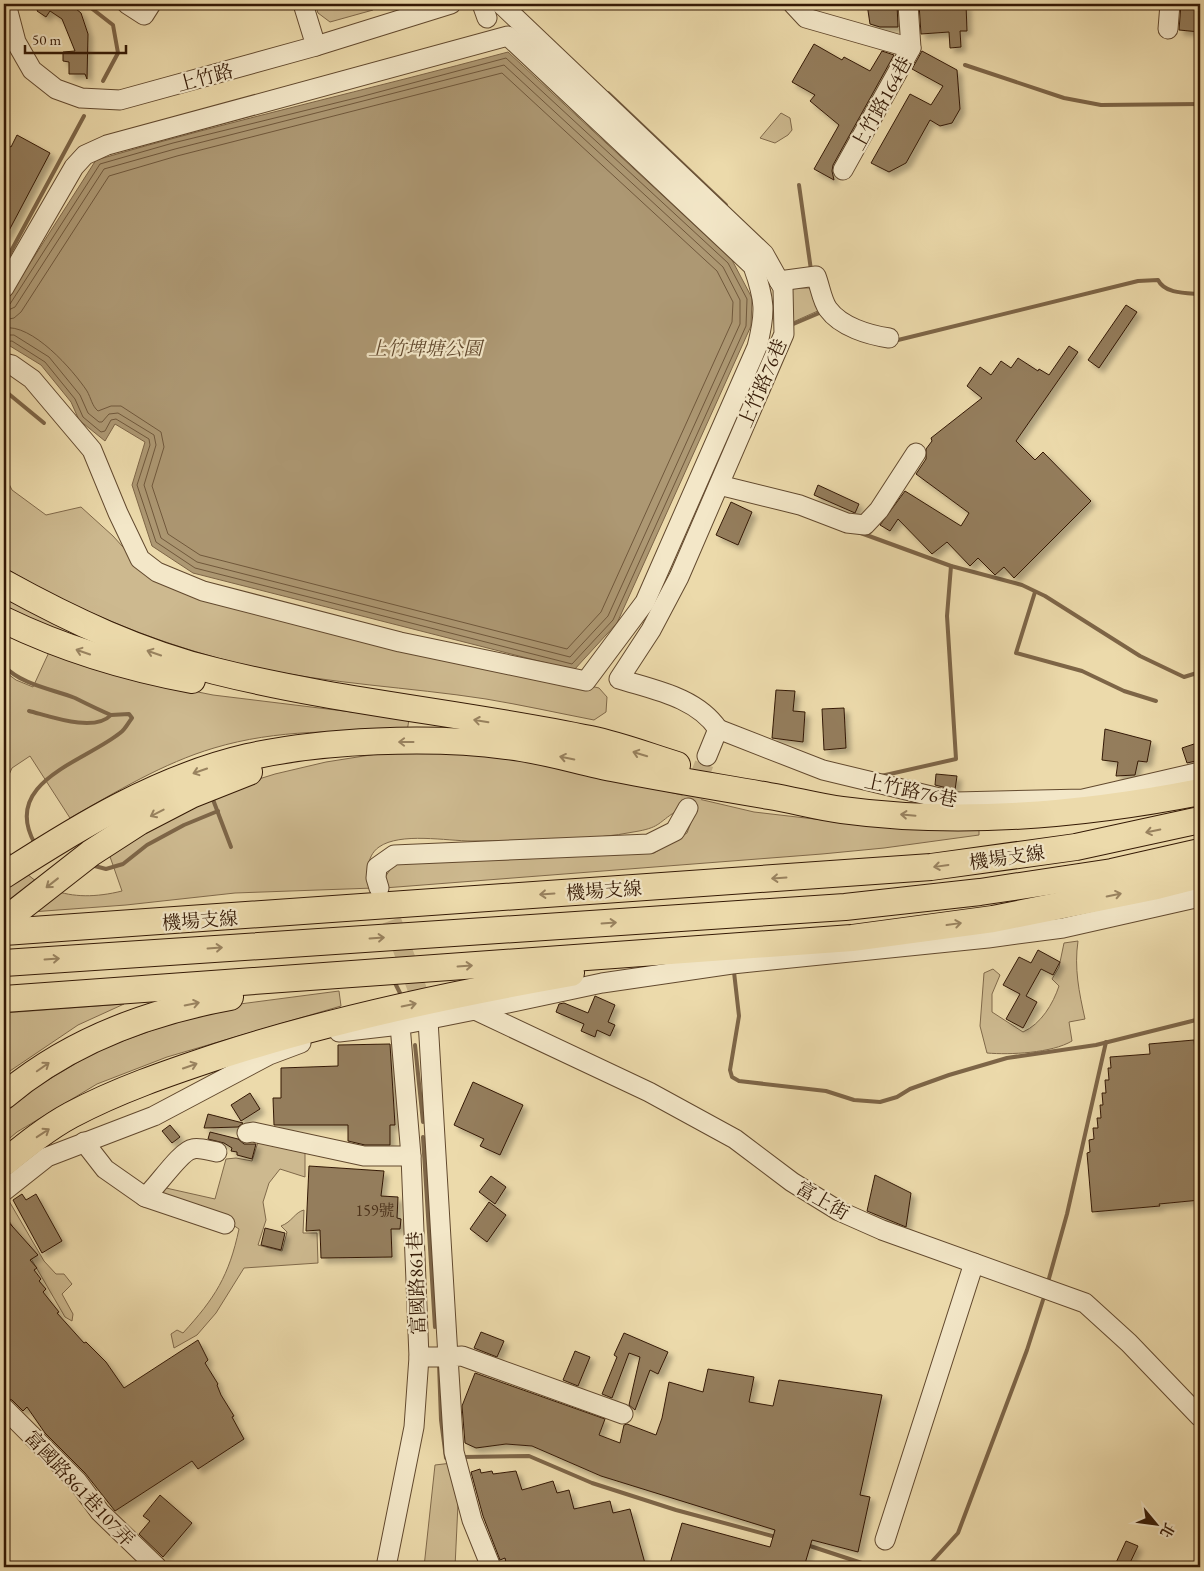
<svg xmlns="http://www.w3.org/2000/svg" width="1204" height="1571" font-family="'EB Garamond','Noto Serif TC',serif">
<defs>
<filter id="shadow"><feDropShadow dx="4.5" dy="4.5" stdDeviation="2.5" flood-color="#0004"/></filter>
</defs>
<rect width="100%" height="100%" fill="#ecdaab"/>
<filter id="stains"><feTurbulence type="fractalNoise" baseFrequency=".004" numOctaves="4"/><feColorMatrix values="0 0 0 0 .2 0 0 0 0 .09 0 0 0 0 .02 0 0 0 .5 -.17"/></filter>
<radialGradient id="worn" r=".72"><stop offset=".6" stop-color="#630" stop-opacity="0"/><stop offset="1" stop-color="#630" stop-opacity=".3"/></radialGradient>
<g fill="#cdb98f" stroke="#80694a">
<polygon points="315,4 372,4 373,10 330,22 318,13"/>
<polygon points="781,113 790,118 792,130 788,135 775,143 760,138"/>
<polygon points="791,288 813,288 820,310 793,322"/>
<path d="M4 474 12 490 46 515 81 507 113 536 142 568 551 677 599 688 607 697 606 712 594 720C558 713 522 705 486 699 409 687 329 684 253 667 167 647 79 613 4 567Z"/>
<polygon points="4,598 103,645 52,632 4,608"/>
<path d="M50 650 143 681 213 695 409 719 407 732C342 731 277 729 214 748 163 763 116 792 70 818L30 756 12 768 4 786V671L16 680 33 687Z"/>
<path d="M448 751 533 760 754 812 840 822 979 829V835L884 848 822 854 384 888 383 880 392 867 407 860H500L654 853 687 833 697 806C690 808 680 808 675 812 659 822 660 827 639 831 585 842 527 840 472 841 447 841 400 832 379 847 365 857 367 875 374 888L235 893 126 905 4 914V843C29 891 70 904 122 891L108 851 214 793 275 774 326 762 383 753Z"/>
<path d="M1078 941C1074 968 1079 992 1085 1019L1069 1022 1072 1041C1052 1053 1010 1055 987 1053L980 1026 984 973 993 969 1000 975 992 994V1012L1023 1032C1041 1024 1053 1004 1059 986L1052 979 1059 967 1064 943Z"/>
<polygon points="339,991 341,1006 167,1057 97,1084 17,1132 4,1143 4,1112 33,1089 100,1049 217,1007"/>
<polygon points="124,1004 78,1025 4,1075 4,1013"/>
<path d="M258 1142 305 1151V1177L280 1169 269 1183 263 1202 266 1220 258 1245 282 1251 287 1232 281 1226C292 1222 295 1212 304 1210L303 1233H317L318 1263 244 1268 216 1313 197 1335 174 1348 171 1334 177 1330 183 1333C215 1298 229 1276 239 1229L227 1221 160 1197 166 1188 215 1199 226 1159 236 1158 252 1161Z"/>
<polygon points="9,1201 44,1261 56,1274 64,1274 72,1284 62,1294 73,1314 72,1321 65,1317 4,1212 4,1205"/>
<polygon points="452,1463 458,1504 455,1567 424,1567 435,1465"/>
</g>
<g fill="#ad9873" stroke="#7d6547">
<path d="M508 52 732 260 752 298 751 326 617 623 574 670 193 573 152 546 132 485 145 442 115 424 105 441 79 420 71 402 41 365 10 346 4 347V304L96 160C233 120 371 89 508 52Z"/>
<polygon points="1200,1034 1200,1088 1195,1036"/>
</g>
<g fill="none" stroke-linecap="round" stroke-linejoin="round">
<g stroke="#70583c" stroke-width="1">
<polyline points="4,306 10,304 100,164 173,143 360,97 506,58 728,263 747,299 746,326 613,620 572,664 195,568 156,542 137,485 150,445 149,439 116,419 111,420 105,431 101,432 83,417 75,399 45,362 12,341 4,342"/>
<polyline points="4,312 15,307 104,169 175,149 504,65 723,267 740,300 740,324 608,616 570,657 197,562 161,538 144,485 156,445 154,435 118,413 109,414 102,422 99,422 88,413 80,395 49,357 14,335 4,335"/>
<path d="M4 320 14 318 21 312 109 176 177 156 502 73 717 271 733 302 732 322 601 612 567 649 200 555 168 534 152 486 164 447 161 432 121 406H111L98 411C92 406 91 398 87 391 73 370 32 323 4 328"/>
</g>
<g stroke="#7d6547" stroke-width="4">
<polyline points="86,4 113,25 118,53 103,81"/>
<polyline points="965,65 1064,98 1101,105 1200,104"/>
<polyline points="608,93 726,205"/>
<polyline points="799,185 811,270"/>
<polyline points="4,264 84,116"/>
<polyline points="791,325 824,311"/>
<path d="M894 341 1138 281 1158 280C1165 294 1186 293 1200 294"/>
<polyline points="4,390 44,423"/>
<polyline points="858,532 951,566 1022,585 1045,596 1140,656 1184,677 1200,672"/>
<polyline points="1035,592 1016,653 1082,671 1124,691 1156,701"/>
<path d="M4 666C22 685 52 689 75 698 87 704 99 710 111 715 94 733 49 716 29 711"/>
<polyline points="881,776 956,759 947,616 951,566"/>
<polyline points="212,797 231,847"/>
<path d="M35 844C0 782 84 762 120 733 125 730 128 723 132 718L129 714 111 715"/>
<polyline points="91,865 106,869 123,864 147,845 184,825 218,811"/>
<polyline points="734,972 739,1016 730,1070 732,1077 739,1081 826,1091 854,1100 880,1102 897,1097 910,1089 949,1075 1007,1058 1096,1045 1200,1019"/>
<polyline points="395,983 400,993"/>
<polyline points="415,1045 423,1122"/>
<polyline points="423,1137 435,1327"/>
<polyline points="1048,1282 1067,1214 1106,1042"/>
<polyline points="439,1364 441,1420 446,1458"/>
<polyline points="463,1457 529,1456 592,1483 676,1510 776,1537"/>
<polyline points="807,1545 874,1567"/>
<polyline points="927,1567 958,1533 1027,1350 1043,1300"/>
</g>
</g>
<g fill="#947d5b" stroke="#341905" filter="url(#shadow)">
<polygon points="40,4 70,4 81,13 88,34 87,79 85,74 69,74 69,62 63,61 63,52 75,51 62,19 50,11 46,17 37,11"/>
<polygon points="867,4 897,4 898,27 880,27 870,24"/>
<polygon points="919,4 966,4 967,31 960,31 961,47 950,48 949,32 921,34"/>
<polygon points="1181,4 1200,4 1200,32 1179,30"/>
<polygon points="814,44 842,60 844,57 870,71 882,51 894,55 833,165 832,171 834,180 814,169 839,125 810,101 815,95 792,82"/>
<polygon points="922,51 957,70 960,109 952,123 940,126 930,120 906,163 889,172 871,163 910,94 931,105 943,86 912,69"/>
<polygon points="17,135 50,153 4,240 4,143 11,147"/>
<polygon points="1126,305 1137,312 1099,368 1088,360"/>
<polygon points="1069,346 1078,352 1016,441 1035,460 1043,452 1091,501 1014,578 1004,567 995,575 978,558 970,566 947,542 932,554 898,519 890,531 880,525 905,491 961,526 969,513 916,474 926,459 926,449 932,441 931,438 982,398 967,386 980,367 991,375 1001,361 1011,368 1018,358 1038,371 1039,369 1049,375"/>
<polygon points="818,485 859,504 855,513 814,495"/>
<polygon points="731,502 752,512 738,545 716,535"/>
<polygon points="776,690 795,691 793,711 805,712 803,742 772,738"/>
<polygon points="844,708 846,748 824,750 822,709"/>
<polygon points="1105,729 1151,741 1147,762 1138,761 1135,775 1116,776 1118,762 1102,760"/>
<polygon points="1200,742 1200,760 1187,763 1182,748"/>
<polygon points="936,774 957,776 955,790 935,785"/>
<polygon points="1038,950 1060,962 1053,975 1041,969 1026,996 1037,1002 1023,1028 1006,1019 1020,994 1003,985 1019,957 1031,963"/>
<polygon points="595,996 615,1005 608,1022 615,1025 610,1036 597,1030 595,1037 581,1031 584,1024 556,1012 559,1004 564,1003 588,1013"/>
<polygon points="1194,1040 1200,1112 1200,1200 1159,1204 1160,1206 1092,1212 1087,1153 1090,1152 1089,1140 1094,1139 1093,1128 1098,1128 1097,1118 1101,1118 1100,1105 1103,1105 1102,1093 1106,1093 1105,1080 1109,1080 1108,1068 1111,1068 1110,1057 1150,1054 1149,1044"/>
<polygon points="390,1044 395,1125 390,1125 390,1145 365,1145 348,1141 348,1125 274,1125 273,1098 281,1098 281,1068 338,1066 338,1045"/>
<polygon points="473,1082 523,1105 500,1155 480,1146 484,1139 454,1125"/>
<polygon points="250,1093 260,1109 241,1121 231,1105"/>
<polygon points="208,1114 243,1123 238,1127 204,1128"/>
<polygon points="170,1125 180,1137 172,1143 162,1131"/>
<polygon points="210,1132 238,1139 244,1144 256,1144 252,1159 237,1155 237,1152 231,1151 232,1148 224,1143 208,1139"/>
<polygon points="309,1166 384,1171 381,1196 398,1197 397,1218 401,1219 400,1229 391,1229 392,1257 321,1258 320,1230 306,1231"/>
<polygon points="875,1175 911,1193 906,1227 867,1211"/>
<polygon points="491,1176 506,1187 495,1204 479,1192"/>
<polygon points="22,1194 26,1200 36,1194 62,1241 42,1253 13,1200"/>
<polygon points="489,1202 506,1215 487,1242 470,1229"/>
<polygon points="4,1217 38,1255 30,1260 37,1268 34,1270 41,1279 39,1281 46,1289 43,1292 59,1312 57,1313 84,1343 86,1342 106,1362 124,1388 198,1340 208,1360 205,1363 218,1384 217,1385 221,1395 234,1416 232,1417 244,1439 198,1469 192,1461 115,1511 85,1473 45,1433 27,1407 23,1411 12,1400 4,1397"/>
<polygon points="265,1228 285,1233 281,1250 261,1245"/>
<polygon points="481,1332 504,1341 497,1357 474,1348"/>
<polygon points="624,1333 668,1352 658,1374 650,1370 635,1410 629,1405 640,1357 629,1353 612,1398 602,1394 617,1357 614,1355"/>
<polygon points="575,1351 590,1357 578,1386 563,1380"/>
<polygon points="708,1369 754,1377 749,1402 773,1406 779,1380 882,1395 860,1495 870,1497 858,1552 812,1540 804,1567 669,1567 682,1523 770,1547 775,1530 601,1476 532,1446 506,1444 476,1448 465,1443 462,1406 475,1373 605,1419 599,1435 620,1443 624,1425 627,1424 656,1435 662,1418 669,1382 703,1392"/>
<polygon points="480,1469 481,1473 492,1471 493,1474 516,1471 522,1490 553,1481 557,1493 569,1490 574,1509 610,1501 613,1513 630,1509 646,1567 507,1567 505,1558 500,1560 483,1516 471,1472"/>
<polygon points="160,1495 192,1523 163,1557 139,1534 150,1521 143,1516"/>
<polygon points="1126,1541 1138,1546 1128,1567 1114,1567"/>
</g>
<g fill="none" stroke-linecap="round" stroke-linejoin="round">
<g stroke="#c7b38a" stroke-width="19" stroke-dasharray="19 9" stroke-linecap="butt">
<polyline points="688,808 707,756"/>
<polyline points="382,894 426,1013"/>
</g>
<defs>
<g id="minor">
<polyline points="6,4 16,42 32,70 56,89 81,98 120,100 316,46 451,4"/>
<polyline points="127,4 144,15 151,4"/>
<polyline points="303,4 316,46"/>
<polyline points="482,4 487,18"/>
<path d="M501 4 764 254 783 288 784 334 679 577 651 630 619 679C654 690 696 697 718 729L707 756"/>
<polyline points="793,4 806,18 911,48"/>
<polyline points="1168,29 1170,4"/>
<polyline points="843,170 911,48 908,4"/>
<path d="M779 281 816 276C820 286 822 301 828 309 841 327 869 335 889 338"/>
<path d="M4 288 74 167 85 155 107 145 508 36 753 266C765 300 766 312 757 347L645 602 586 681 400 642 203 591 157 572 140 559 118 513 92 450 32 379 12 365 4 363"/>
<polyline points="719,485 800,505 847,523 865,525 879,510 916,453"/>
<polyline points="718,729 823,770 956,802 1083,799 1200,772"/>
<polyline points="379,888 376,878 377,867 394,855 649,844 675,831 688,808"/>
<polyline points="475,1010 602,983 732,964 988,938 1063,928 1200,897"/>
<polyline points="339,1032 400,1025"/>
<polyline points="247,1133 253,1132 364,1156 411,1156"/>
<polyline points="84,1142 105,1169 145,1197 225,1224"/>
<polyline points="4,1191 47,1157 154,1116 269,1055 301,1043"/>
<path d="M145 1197C157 1187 180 1151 193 1149 199 1147 210 1151 217 1152"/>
<polyline points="419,1357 448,1357 428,1020"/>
<polyline points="4,1408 77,1481 100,1512 157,1567"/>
<polyline points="885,1540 974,1263"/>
<polyline points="386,1567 414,1427 419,1357 411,1156 400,1025 475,1010 649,1092 735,1139 792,1182 839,1211 882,1230 1085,1303 1129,1343 1200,1417"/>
<polyline points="491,1567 472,1520 454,1452 448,1357 462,1356 623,1414"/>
</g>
<g id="highway">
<path d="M4 583C71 620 141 653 215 671 339 702 466 713 590 739 619 745 648 756 677 765"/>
<path d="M4 620C64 649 127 668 192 680"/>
<path d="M4 875C80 826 158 778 248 757 322 740 432 736 507 746 544 750 580 762 617 769 667 779 718 787 769 796 794 800 818 807 842 810 961 826 1083 815 1200 792"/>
<polyline points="4,921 91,853 139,822 191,795 249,772"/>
<polyline points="4,932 931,867 1076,847 1200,820"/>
<polyline points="4,963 845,907 980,892 1112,872 1200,852"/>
<polyline points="4,999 852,938 993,919 1157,886 1200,875"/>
<path d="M4 1096C68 1042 148 1012 230 997"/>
<path d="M4 1163C25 1146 47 1128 71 1115 118 1090 168 1073 219 1056 333 1019 452 994 571 973"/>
</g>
</defs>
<use href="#minor" stroke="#62492e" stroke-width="21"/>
<use href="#highway" stroke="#341905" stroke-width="28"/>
<use href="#minor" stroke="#f3e7c8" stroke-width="19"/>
<use href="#highway" stroke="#ecdaab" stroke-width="26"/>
</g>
<defs><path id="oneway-shaft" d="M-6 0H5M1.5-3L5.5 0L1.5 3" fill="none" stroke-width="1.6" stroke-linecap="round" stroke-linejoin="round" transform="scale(1.25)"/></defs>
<g stroke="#998360">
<use href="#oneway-shaft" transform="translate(83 652) rotate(-161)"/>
<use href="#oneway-shaft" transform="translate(154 653) rotate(-161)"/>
<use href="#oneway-shaft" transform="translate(481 721) rotate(-171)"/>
<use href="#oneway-shaft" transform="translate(406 742) rotate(180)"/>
<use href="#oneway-shaft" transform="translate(640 754) rotate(-163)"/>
<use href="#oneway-shaft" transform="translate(567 758) rotate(-168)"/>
<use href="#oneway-shaft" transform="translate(200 771) rotate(161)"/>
<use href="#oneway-shaft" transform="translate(157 813) rotate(153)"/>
<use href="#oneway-shaft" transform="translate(908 815) rotate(-175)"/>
<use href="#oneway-shaft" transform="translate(1153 831) rotate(168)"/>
<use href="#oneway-shaft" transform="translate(941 866) rotate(172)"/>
<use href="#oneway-shaft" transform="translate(779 878) rotate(176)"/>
<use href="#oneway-shaft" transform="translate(52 883) rotate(142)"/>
<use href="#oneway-shaft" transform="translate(547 894) rotate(176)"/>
<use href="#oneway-shaft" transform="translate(1114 895) rotate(-12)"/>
<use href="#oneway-shaft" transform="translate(609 923) rotate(-4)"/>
<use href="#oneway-shaft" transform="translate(954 924) rotate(-8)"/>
<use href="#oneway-shaft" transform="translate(377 938) rotate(-4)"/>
<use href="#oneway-shaft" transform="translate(215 948) rotate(-4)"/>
<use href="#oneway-shaft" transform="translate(52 959) rotate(-4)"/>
<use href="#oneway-shaft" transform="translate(465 966) rotate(-4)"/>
<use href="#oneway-shaft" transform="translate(192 1004) rotate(-11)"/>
<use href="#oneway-shaft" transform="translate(409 1005) rotate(-12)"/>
<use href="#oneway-shaft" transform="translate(190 1066) rotate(-19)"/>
<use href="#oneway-shaft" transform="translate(43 1067) rotate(-35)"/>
<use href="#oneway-shaft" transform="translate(43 1133) rotate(-33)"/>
</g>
<g text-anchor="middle" stroke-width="4.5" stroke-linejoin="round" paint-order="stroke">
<g font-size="16" fill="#4c321a">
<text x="375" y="1216">159號</text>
</g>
<g font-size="19" fill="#341905" stroke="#f3e7c8">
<text transform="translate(205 77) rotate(-15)" y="7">上竹路</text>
<text transform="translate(881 103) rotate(-61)" y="7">上竹路164巷</text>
<text transform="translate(762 383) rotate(-67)" y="7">上竹路76巷</text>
<text transform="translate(911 790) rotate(12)" y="7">上竹路76巷</text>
<text transform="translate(1007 857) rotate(-8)" y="7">機場支線</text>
<text transform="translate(604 890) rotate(-4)" y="7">機場支線</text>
<text transform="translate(200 920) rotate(-4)" y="7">機場支線</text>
<text transform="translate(823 1200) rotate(30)" y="7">富上街</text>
<text transform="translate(416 1283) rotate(-92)" y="7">富國路861巷</text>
<text transform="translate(80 1488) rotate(47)" y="7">富國路861巷107弄</text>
</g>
<g font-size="19" font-style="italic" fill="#62492e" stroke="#f3e7c8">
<text x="425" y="355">上竹埤塘公園</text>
</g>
</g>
<rect width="1204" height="1571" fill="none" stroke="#ecdaab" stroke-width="20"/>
<rect x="5" y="5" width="1194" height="1561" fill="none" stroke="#341905" stroke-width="2.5"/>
<rect x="10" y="10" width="1184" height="1551" fill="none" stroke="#341905"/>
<g transform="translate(1156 1524) rotate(119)" stroke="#f3e7c8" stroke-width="4" paint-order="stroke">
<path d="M0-4L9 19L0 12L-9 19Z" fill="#341905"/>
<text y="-8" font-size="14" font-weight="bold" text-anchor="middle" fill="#341905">北</text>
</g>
<path d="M25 45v8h101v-8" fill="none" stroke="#341905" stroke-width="2.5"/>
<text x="32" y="45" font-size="15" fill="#341905" stroke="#f3e7c8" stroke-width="4" paint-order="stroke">50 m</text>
<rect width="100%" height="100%" filter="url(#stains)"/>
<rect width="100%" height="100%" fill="url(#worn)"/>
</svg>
